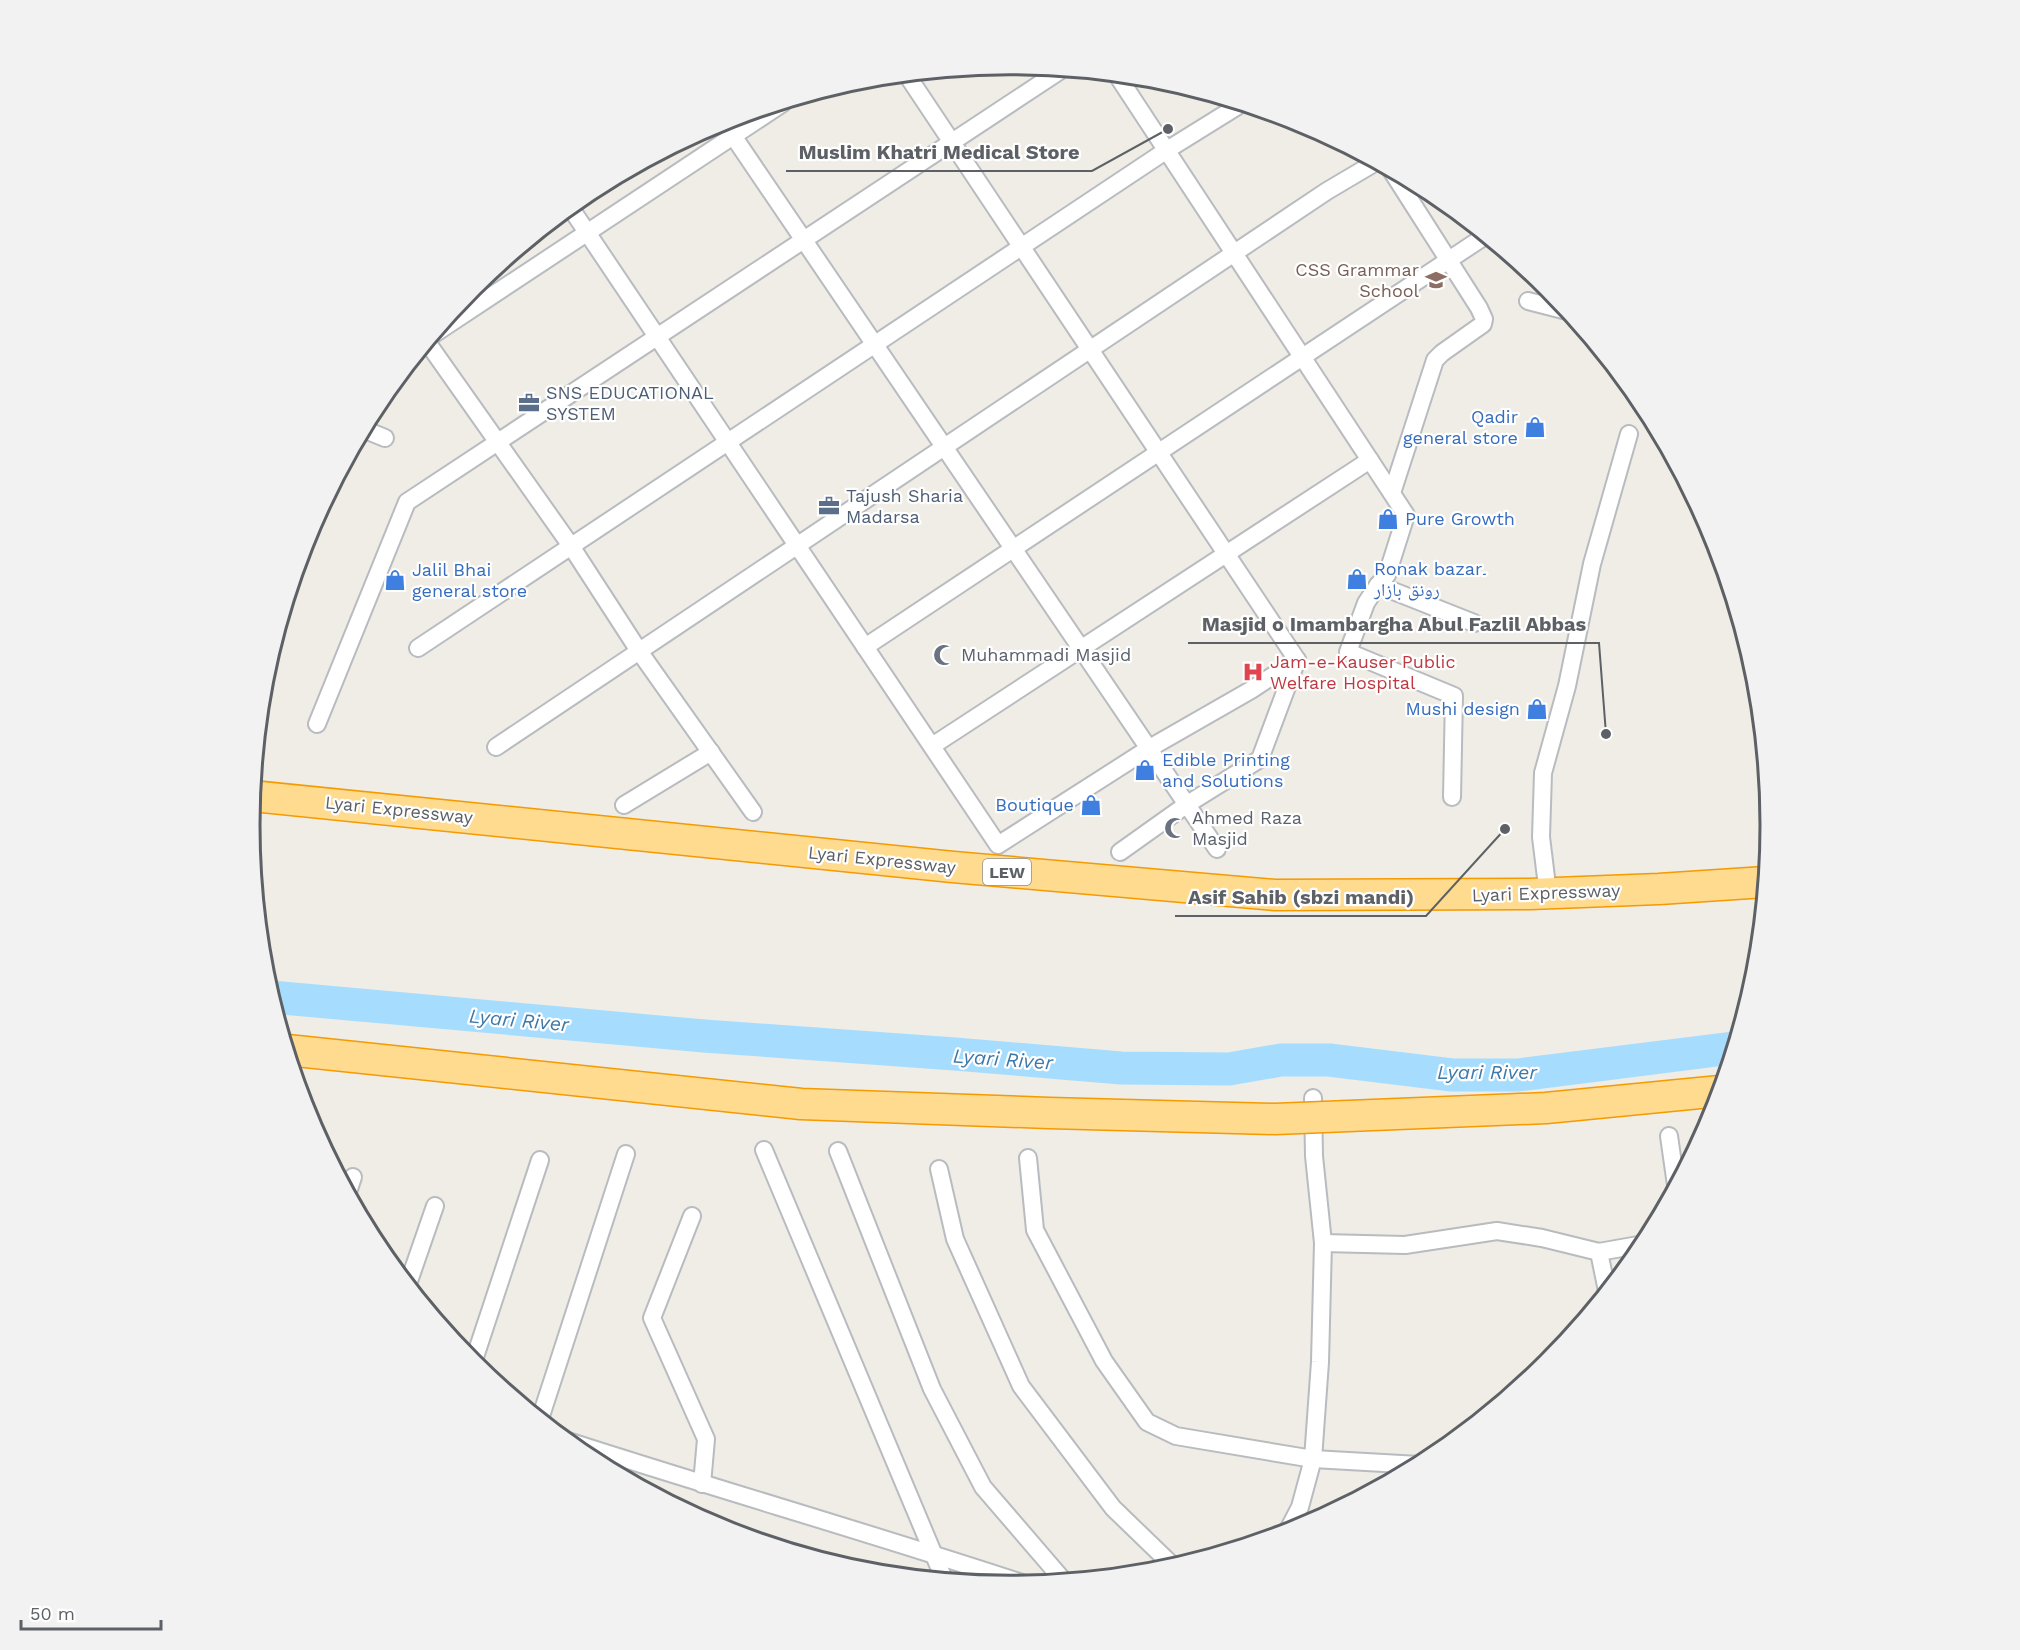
<svg xmlns="http://www.w3.org/2000/svg" width="2020" height="1650" font-family="'Work Sans','Noto Naskh Arabic',sans-serif">
<rect width="100%" height="100%" fill="#efede5"/>
<g fill="none" stroke-linecap="round" stroke-linejoin="round">
<polyline stroke="#a6ddff" stroke-width="33" points="271,997 704,1036 955,1054 1121,1068 1229,1069 1281,1060 1329,1060 1452,1075 1518,1075 1733,1048"/>
<defs>
<g id="minor">
<polyline points="907,75 1297,660"/>
<polyline points="1117,75 1406,515 1387,575 1378,585 1366,603 1348,652 1454,696 1452,797"/>
<polyline points="723,121 1217,849"/>
<polyline points="1391,170 1479,308 1484,319 1483,324 1442,353 1435,360 1392,493"/>
<polyline points="570,207 998,845 1148,749 1251,690 1297,660"/>
<polyline points="1528,301 1567,311"/>
<polyline points="434,334 783,103"/>
<polyline points="427,342 571,546 639,651 753,812"/>
<polyline points="363,429 385,438"/>
<polyline points="1378,585 1474,623"/>
<polyline points="865,647 1485,236"/>
<polyline points="418,648 1167,150 1241,104"/>
<polyline points="317,724 407,502 1061,70"/>
<polyline points="932,746 1370,460"/>
<polyline points="496,747 1327,191 1376,162"/>
<polyline points="624,805 711,752"/>
<polyline points="1120,852 1186,805 1260,759 1297,660"/>
<polyline points="1548,894 1541,837 1543,773 1567,686 1592,564 1629,434"/>
<polyline points="1669,1136 1676,1185"/>
<polyline points="764,1150 944,1579"/>
<polyline points="838,1151 932,1389 983,1487 1063,1580"/>
<polyline points="1028,1158 1035,1230 1104,1361 1147,1422 1176,1436 1313,1459 1419,1465"/>
<polyline points="939,1169 955,1239 1021,1386 1113,1508 1173,1566"/>
<polyline points="348,1192 353,1177"/>
<polyline points="692,1216 652,1318 706,1439 702,1484"/>
<polyline points="1323,1243 1405,1245 1497,1231 1542,1238 1599,1252 1644,1244"/>
<polyline points="1599,1252 1607,1291"/>
<polyline points="408,1284 435,1206"/>
<polyline points="473,1363 540,1160"/>
<polyline points="540,1419 626,1154"/>
<path d="M568 1441C720 1490 873 1534 1025 1584"/>
<polyline points="1287,1532 1300,1507 1313,1459 1320,1362 1323,1243 1314,1156 1313,1098"/>
</g>
<polyline id="motorway" points="252,796 953,867 1275,895 1530,894 1659,889 1765,882"/>
</defs>
<use href="#minor" stroke="#b8bbbf" stroke-width="20"/>
<use href="#motorway" stroke="#f59a00" stroke-width="33"/>
<use href="#minor" stroke="#fff" stroke-width="16"/>
<use href="#motorway" stroke="#fedb8e" stroke-width="30"/>
<defs>
<polyline id="motorway-bridge" points="287,1050 801,1104 1049,1113 1275,1119 1546,1108 1720,1091"/>
</defs>
<use href="#motorway-bridge" stroke="#f59a00" stroke-width="33" stroke-linecap="butt"/>
<use href="#motorway-bridge" stroke="#fedb8e" stroke-width="30"/>
</g>
<defs>
<symbol id="school-bare" viewBox="-9 -9 18 18"><path d="M0-5L7-2L0 1L-7-2ZM-4 1L0 2.5L4 1V4Q0 6-4 4Z" fill="#8d6e63" stroke="#fff" stroke-width="2.5" paint-order="stroke"/></symbol>
<symbol id="office-bare" viewBox="-9 -9 18 18"><path d="M-6-3h4V-5.5h4V-3h4V5H-6ZM-1-4.5V-3h2v-1.5ZM-6 0V1H6V0Z" fill="#5c6f8a" stroke="#fff" stroke-width="2.5" paint-order="stroke"/></symbol>
<symbol id="shop-bare" viewBox="-9 -9 18 18"><path d="M-5-2.5h2.3a2.7 3.5 0 0 1 5.4 0H5L5.5 6h-11ZM-1.5-2.5h3a1.5 2.3 0 0 0-3 0Z" fill="#3f7fe0" stroke="#fff" stroke-width="2.5" paint-order="stroke"/></symbol>
<symbol id="mosque-bare" viewBox="-9 -9 18 18"><path d="M3.5-4.9A6 6 0 1 0 3.5 4.9A5 5 0 1 1 3.5-4.9Z" fill="#6b7280" stroke="#fff" stroke-width="2.5" paint-order="stroke"/></symbol>
<symbol id="hospital-bare" viewBox="-9 -9 18 18"><path d="M-5-5h3v3.5h4V-5h3V5h-3V1.5h-4V5h-3Z" fill="#e0444e" stroke="#fff" stroke-width="2.5" paint-order="stroke"/></symbol>
</defs>
<g fill-rule="evenodd">
<use href="#school-bare" x="1421" y="265" width="30" height="30"/>
<use href="#office-bare" x="514" y="388" width="30" height="30"/>
<use href="#shop-bare" x="1520" y="412" width="30" height="30"/>
<use href="#office-bare" x="814" y="491" width="30" height="30"/>
<use href="#shop-bare" x="1373" y="504" width="30" height="30"/>
<use href="#shop-bare" x="1342" y="564" width="30" height="30"/>
<use href="#shop-bare" x="380" y="565" width="30" height="30"/>
<use href="#mosque-bare" x="929" y="640" width="30" height="30"/>
<use href="#hospital-bare" x="1238" y="657" width="30" height="30"/>
<use href="#shop-bare" x="1522" y="694" width="30" height="30"/>
<use href="#shop-bare" x="1130" y="755" width="30" height="30"/>
<use href="#shop-bare" x="1076" y="790" width="30" height="30"/>
<use href="#mosque-bare" x="1160" y="813" width="30" height="30"/>
</g>
<g text-anchor="middle" stroke-width="4.5" stroke-linejoin="round" paint-order="stroke">
<rect fill="#fff" stroke="#8e9094" stroke-width="1.5" x="983" y="859" width="48" height="26" rx="4.5"/>
<g font-size="16" font-weight="bold" fill="#5d6166">
<text x="1007" y="878">LEW</text>
</g>
<g font-size="18" fill="#785e54" stroke="#fff" text-anchor="end">
<text x="1419" y="276">CSS Grammar<tspan x="1419" dy="21">School</tspan></text>
</g>
<g font-size="18" fill="#4e5e75" stroke="#fff" text-anchor="start">
<text x="546" y="399">SNS EDUCATIONAL<tspan x="546" dy="21">SYSTEM</tspan></text>
<text x="846" y="502">Tajush Sharia<tspan x="846" dy="21">Madarsa</tspan></text>
</g>
<g font-size="18" fill="#366cbe" stroke="#fff" text-anchor="start">
<text x="1518" y="423" text-anchor="end">Qadir<tspan x="1518" dy="21">general store</tspan></text>
<text x="1405" y="525">Pure Growth</text>
<text x="1374" y="575">Ronak bazar۔<tspan x="1374" dy="21">رونق بازار</tspan></text>
<text x="412" y="576">Jalil Bhai<tspan x="412" dy="21">general store</tspan></text>
<text x="1520" y="715" text-anchor="end">Mushi design</text>
<text x="1162" y="766">Edible Printing<tspan x="1162" dy="21">and Solutions</tspan></text>
<text x="1074" y="811" text-anchor="end">Boutique</text>
</g>
<g font-size="18" fill="#5b616d" stroke="#fff" text-anchor="start">
<text x="961" y="661">Muhammadi Masjid</text>
<text x="1192" y="824">Ahmed Raza<tspan x="1192" dy="21">Masjid</tspan></text>
</g>
<g font-size="18" fill="#be3a42" stroke="#fff" text-anchor="start">
<text x="1270" y="668">Jam-e-Kauser Public<tspan x="1270" dy="21">Welfare Hospital</tspan></text>
</g>
<g font-size="18" fill="#5d6166" stroke="#fff">
<text transform="translate(399 810) rotate(6)" y="6">Lyari Expressway</text>
<text transform="translate(882 860) rotate(6)" y="6">Lyari Expressway</text>
<text transform="translate(1546 893) rotate(-2)" y="6">Lyari Expressway</text>
</g>
<g font-size="20" font-style="italic" fill="#3e79aa" stroke="#fff">
<text transform="translate(519 1020) rotate(5)" y="7">Lyari River</text>
<text transform="translate(1003 1059) rotate(4)" y="7">Lyari River</text>
<text x="1487" y="1079">Lyari River</text>
</g>
</g>
<path d="M0 0H2020V1650H0ZM260 825a750 750 0 1 1 1500 0a750 750 0 1 1-1500 0Z" fill="#f2f2f3" fill-rule="evenodd"/>
<path fill="none" stroke="#5d6166" stroke-width="3" d="M260 825a750 750 0 1 1 1500 0a750 750 0 1 1-1500 0Z"/>
<path fill="none" stroke="#5d6166" stroke-width="2" d="M1168 129L1092 171H786M1606 734L1599 643H1188M1505 829L1426 916H1175"/>
<g fill="#5d6166" stroke="#fff" stroke-width="2">
<circle cx="1168" cy="129" r="6"/>
<circle cx="1606" cy="734" r="6"/>
<circle cx="1505" cy="829" r="6"/>
</g>
<g font-size="20" text-anchor="middle" font-weight="bold" fill="#5d6166" stroke="#fff" stroke-width="4.5" stroke-linejoin="round" paint-order="stroke">
<text x="939" y="159">Muslim Khatri Medical Store</text>
<text x="1394" y="631">Masjid o Imambargha Abul Fazlil Abbas</text>
<text x="1301" y="904">Asif Sahib (sbzi mandi)</text>
</g>
<path d="M21 1620v9h140v-9" fill="none" stroke="#5d6166" stroke-width="3"/>
<text x="30" y="1620" font-size="18" fill="#5d6166" stroke="#ffffff" stroke-width="4.5" paint-order="stroke">50 m</text>
</svg>
